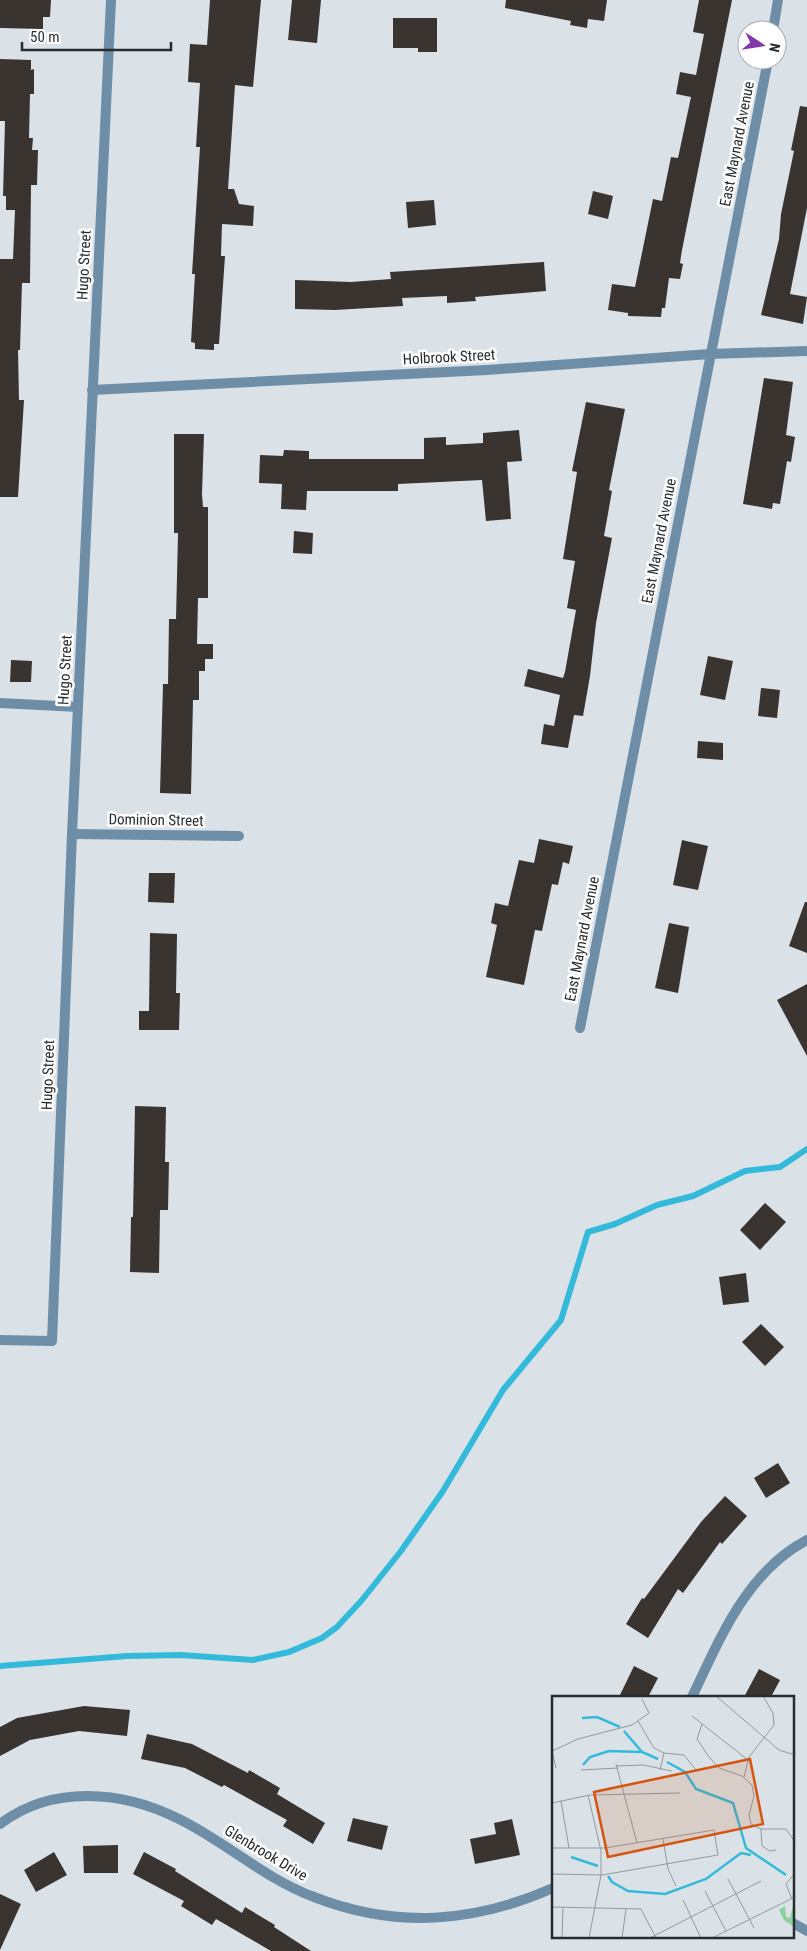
<svg xmlns="http://www.w3.org/2000/svg" width="807" height="1951" font-family="'Roboto Condensed',sans-serif">
<rect width="100%" height="100%" fill="#dae2e8"/>
<g fill="none" stroke-linecap="round" stroke-linejoin="round">
<polyline stroke="#33badb" stroke-width="6" points="0,1666 127,1656 181,1655 253,1660 289,1652 322,1638 337,1627 362,1600 401,1551 443,1491 503,1390 561,1320 588,1232 615,1224 657,1205 693,1196 745,1171 780,1167 807,1149"/>
</g>
<g fill="#3a3430">
<polygon points="0,0 51,0 50,17 43,17 43,29 0,28"/>
<polygon points="210,0 261,0 253,87 235,85 228,189 234,189 239,204 254,206 253,226 222,224 221,256 225,256 219,344 214,344 214,350 195,349 195,343 191,342 195,274 192,274 200,147 196,147 200,83 188,82 190,44 207,45"/>
<polygon points="292,0 321,0 317,43 288,40"/>
<polygon points="506,0 607,0 604,21 588,19 587,28 570,25 571,21 505,8"/>
<polygon points="699,0 732,0 682,250 680,263 683,264 680,279 669,278 665,308 662,308 661,317 628,316 628,313 608,310 612,284 635,287 653,199 662,201 671,157 678,158 691,97 676,94 680,72 696,75 704,34 693,32"/>
<polygon points="393,18 437,18 437,52 418,52 418,48 393,48"/>
<polygon points="0,59 31,60 31,70 34,69 34,94 30,94 29,138 33,138 32,150 38,150 37,185 31,185 30,283 22,283 20,350 18,350 19,400 24,400 18,497 0,497 0,259 13,259 15,210 6,210 6,196 3,196 5,121 0,121"/>
<polygon points="800,106 807,107 807,208 790,294 807,297 803,324 761,315 779,239 781,214 794,151 791,150"/>
<polygon points="593,191 613,196 608,219 588,214"/>
<polygon points="434,200 436,225 408,228 406,202"/>
<polygon points="544,262 546,291 475,297 476,301 447,303 447,296 402,298 403,306 335,310 295,309 295,280 351,282 391,279 390,272"/>
<polygon points="764,378 793,382 786,435 795,437 791,462 787,461 780,504 773,503 772,509 743,504"/>
<polygon points="586,402 625,409 609,490 612,491 604,536 612,538 596,623 590,676 583,716 574,715 568,748 541,744 544,724 554,726 560,695 524,686 528,669 563,678 565,672 576,610 567,608 575,561 563,559 577,472 572,471"/>
<polygon points="519,430 522,461 507,462 511,519 486,521 482,480 398,484 398,491 307,491 306,510 281,509 282,484 259,483 260,455 283,456 284,450 309,451 309,459 424,459 424,438 446,437 446,445 483,443 483,433"/>
<polygon points="174,434 204,434 202,494 203,507 208,507 208,598 198,598 197,644 213,644 213,659 205,659 205,671 199,671 199,700 193,700 191,794 160,793 163,684 168,684 169,619 176,619 178,533 174,533"/>
<polygon points="294,531 313,533 312,554 293,553"/>
<polygon points="708,656 733,661 725,700 700,695"/>
<polygon points="11,660 32,661 31,682 10,682"/>
<polygon points="761,688 780,690 777,718 758,716"/>
<polygon points="698,741 723,743 723,760 697,758"/>
<polygon points="539,839 573,846 569,864 563,862 558,885 552,884 542,931 535,930 524,985 486,977 497,925 491,923 495,903 508,906 519,860 534,863"/>
<polygon points="682,840 708,846 698,890 673,885"/>
<polygon points="149,873 175,873 174,903 148,902"/>
<polygon points="805,902 807,902 807,953 789,946"/>
<polygon points="669,923 689,927 678,993 655,988"/>
<polygon points="150,933 177,934 176,993 180,993 179,1030 139,1030 139,1011 149,1011"/>
<polygon points="807,984 807,1056 777,1000"/>
<polygon points="135,1106 166,1107 165,1162 169,1162 168,1210 160,1210 159,1273 130,1272 131,1217 133,1217"/>
<polygon points="765,1203 786,1222 760,1250 740,1230"/>
<polygon points="746,1273 749,1302 723,1305 719,1277"/>
<polygon points="761,1324 784,1347 765,1366 742,1342"/>
<polygon points="778,1463 790,1483 766,1498 754,1478"/>
<polygon points="725,1496 747,1516 722,1544 720,1542 683,1593 678,1589 648,1638 626,1624 642,1598 644,1599 701,1522"/>
<polygon points="634,1666 658,1678 648,1697 619,1697"/>
<polygon points="759,1669 780,1680 771,1697 744,1697"/>
<polygon points="84,1706 130,1710 127,1736 79,1731 30,1740 0,1756 0,1727 17,1718"/>
<polygon points="147,1734 192,1744 248,1773 249,1770 280,1788 277,1794 325,1823 313,1844 283,1826 287,1820 224,1785 222,1787 185,1768 141,1759"/>
<polygon points="353,1818 388,1826 382,1850 347,1841"/>
<polygon points="512,1819 520,1855 475,1864 470,1839 496,1834 494,1823"/>
<polygon points="118,1845 118,1873 84,1873 83,1846"/>
<polygon points="54,1852 67,1875 36,1892 24,1870"/>
<polygon points="144,1852 176,1869 175,1871 242,1913 245,1907 275,1925 274,1927 311,1951 271,1951 216,1919 212,1925 181,1906 184,1901 133,1874"/>
<polygon points="0,1894 21,1904 0,1950"/>
</g>
<g fill="none" stroke-linecap="round" stroke-linejoin="round">
<g stroke="#6e8ea8" stroke-width="10">
<polyline points="773,30 778,0"/>
<polyline points="92,390 487,370 710,354 807,351"/>
<polyline points="0,703 78,707"/>
<polyline points="72,834 239,836"/>
<polyline points="580,1028 768,60"/>
<polyline points="0,1340 52,1341 72,834 111,0"/>
<path d="M692 1697C720 1639 746 1572 807 1540"/>
<path d="M0 1824C53 1784 123 1791 179 1819 226 1842 265 1879 314 1897 396 1929 474 1923 553 1888"/>
<polyline points="793,1923 807,1931"/>
</g>
</g>
<g text-anchor="middle" stroke-width="5" stroke-linejoin="round" paint-order="stroke">
<g font-size="15" fill="#292c2e" stroke="#fff">
<text transform="translate(737 144) rotate(-79)" y="5">East Maynard Avenue</text>
<text transform="translate(84 265) rotate(-87)" y="5">Hugo Street</text>
<text transform="translate(449 357) rotate(-3)" y="5">Holbrook Street</text>
<text transform="translate(659 541) rotate(-79)" y="5">East Maynard Avenue</text>
<text transform="translate(65 670) rotate(-87)" y="5">Hugo Street</text>
<text transform="translate(156 820) rotate(1)" y="5">Dominion Street</text>
<text transform="translate(582 939) rotate(-79)" y="5">East Maynard Avenue</text>
<text transform="translate(48 1075) rotate(-88)" y="5">Hugo Street</text>
<text transform="translate(266 1853) rotate(31)" y="5">Glenbrook Drive</text>
</g>
</g>
<g transform="translate(552 1696)">
<rect width="242" height="242" fill="#dae2e8"/>
<path d="M242 206V231L232 224 227 214 233 210 234 221 238 222Z" fill="#8bd19b"/>
<path fill="none" stroke="#33badb" stroke-width="2.5" d="M30 22 45 21 68 31M72 35 90 56 106 63M115 66 133 76 144 93 181 107 194 152 234 179M31 69 38 61 57 55 90 56M19 161 46 170M56 180 60 186 76 195 113 198 154 183 189 157 199 159"/>
<path fill="none" stroke="#93999e" stroke-width="1" d="M164 0 227 54 243 59M140 20 196 64M86 25 102 52 112 57 132 59 144 74M150 28 145 43 157 61 167 72 190 80 200 89 202 100 197 119 199 128 209 133H234L243 146M0 55 26 43 80 29 97 17 90 3M0 55 4 72M64 68 85 147M65 70 91 69 120 75M29 74 66 72M108 74 112 57M192 81 197 61 222 29 221 17 211 0M36 99 49 155V179L37 242M9 105 17 152M0 107 38 99 128 97M209 133 210 150 218 155 224 154M111 143 116 173 124 190M0 152H53L162 134 166 159 50 179 0 178M176 183 202 232M153 195 174 235M240 203 234 188 243 177M131 204 149 242M0 211 89 213 104 242M10 242 11 211M70 242 74 213M98 242 209 185M160 242 243 201"/>
<path fill="#d5540f" fill-opacity="0.15" stroke="#d5540f" stroke-width="2.5" d="M198 63 211 128 56 161 42 96Z"/>
<rect width="242" height="242" fill="none" stroke="#292c2e" stroke-width="2.5"/>
</g>
<g transform="translate(762 45) rotate(102)"><circle r="24" fill="#ffffff" stroke="#a9abab"/>
<path d="M0-4L9 19L0 12L-9 19Z" fill="#8139ac"/>
<text y="-8" font-size="14" font-weight="bold" text-anchor="middle" fill="#292c2e">N</text>
</g>
<path d="M22 42v8h149v-8" fill="none" stroke="#292c2e" stroke-width="2.5"/>
<text x="30" y="42" font-size="15" fill="#292c2e" stroke="#ffffff" stroke-width="4" paint-order="stroke">50 m</text>
</svg>
